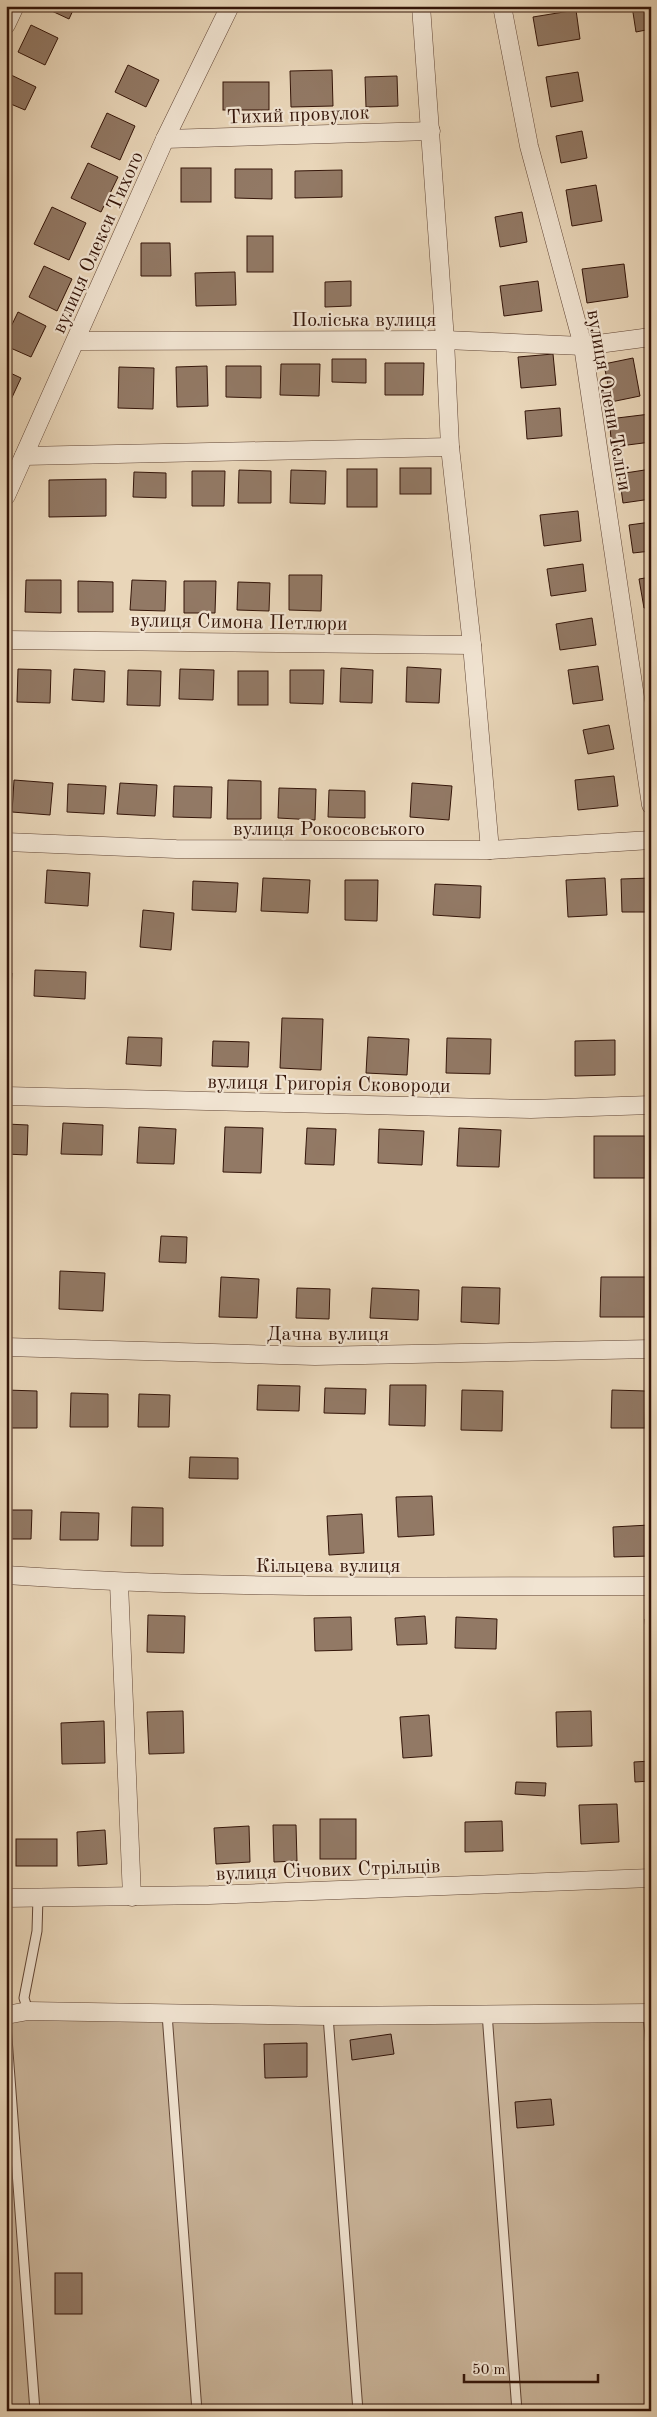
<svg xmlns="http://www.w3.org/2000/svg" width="657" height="2417" font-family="'Old Standard TT',serif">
<rect width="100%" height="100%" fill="#e9d6b9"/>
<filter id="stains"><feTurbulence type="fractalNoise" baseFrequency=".004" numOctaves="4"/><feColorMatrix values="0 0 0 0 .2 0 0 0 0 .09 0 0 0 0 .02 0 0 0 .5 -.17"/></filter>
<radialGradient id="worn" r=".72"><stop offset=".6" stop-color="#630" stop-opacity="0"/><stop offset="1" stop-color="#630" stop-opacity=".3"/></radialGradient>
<polygon fill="#cab59b" stroke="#7f6552" points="651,2013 651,2411 6,2411 6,2020 76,2016"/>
<g fill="#927965" stroke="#341509">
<polygon points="41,6 75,6 69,19"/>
<polygon points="632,6 651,6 651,29 636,32"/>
<polygon points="576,10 580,39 538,46 533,17"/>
<polygon points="31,25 58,38 45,65 18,52"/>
<polygon points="128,65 159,80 146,107 115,92"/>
<polygon points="332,70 333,106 291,107 290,71"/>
<polygon points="578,72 583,101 551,107 546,77"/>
<polygon points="7,73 36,87 25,110 6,102"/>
<polygon points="397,76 398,106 366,107 365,77"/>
<rect x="223" y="82" width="46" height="28"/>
<polygon points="107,113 135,126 120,160 91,147"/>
<polygon points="582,131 587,158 561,163 556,136"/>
<polygon points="88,163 118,177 101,212 71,198"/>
<rect x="181" y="168" width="30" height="34"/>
<polygon points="235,169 272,169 272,199 235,198"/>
<polygon points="342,170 342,197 295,198 295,171"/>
<polygon points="596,185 602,221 572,226 566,190"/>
<polygon points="52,207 86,223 69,260 34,244"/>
<polygon points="522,212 527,242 500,247 495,217"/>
<rect x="247" y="236" width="26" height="36"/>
<polygon points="141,243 170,243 171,276 141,276"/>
<polygon points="624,264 628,297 587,303 582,269"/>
<polygon points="44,266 72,279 57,311 29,297"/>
<polygon points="235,272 236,305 196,306 195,273"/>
<polygon points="351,281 351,306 325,307 325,282"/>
<polygon points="538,281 542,311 504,316 500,286"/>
<polygon points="18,312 46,326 31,357 6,346 6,337"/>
<polygon points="553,354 556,385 521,388 518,357"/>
<polygon points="633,358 640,396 611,402 604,364"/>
<polygon points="332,359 366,359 366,383 332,382"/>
<polygon points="385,363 424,363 423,395 385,395"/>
<polygon points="281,364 320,364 319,396 280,395"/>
<polygon points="207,366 208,406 177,407 176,367"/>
<polygon points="226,366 261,366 261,398 226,397"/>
<polygon points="119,367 154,368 153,409 118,408"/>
<polygon points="6,371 21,378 8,406 6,406"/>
<polygon points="560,408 562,436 527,439 525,411"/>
<polygon points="650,414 651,442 612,447 609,419"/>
<rect x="400" y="468" width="31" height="26"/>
<rect x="347" y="469" width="30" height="38"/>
<polygon points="651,469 651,499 623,503 619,474"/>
<polygon points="239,470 271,471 271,503 238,503"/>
<polygon points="291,470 326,471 325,504 290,503"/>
<polygon points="192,471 225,471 224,506 192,506"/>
<polygon points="134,472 166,473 166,498 133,497"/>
<polygon points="106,479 106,516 49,517 49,480"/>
<polygon points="578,511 581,541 544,546 540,515"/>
<polygon points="651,522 651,551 633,553 629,525"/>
<polygon points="583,564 586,591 551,596 547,569"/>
<polygon points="289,575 322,575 321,611 289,610"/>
<polygon points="651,577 651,607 644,608 639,579"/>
<polygon points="26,580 61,580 61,613 25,612"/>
<polygon points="132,580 166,581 165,611 130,610"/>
<polygon points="78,581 113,582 113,612 78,612"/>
<polygon points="184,581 216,581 215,613 184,613"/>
<polygon points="238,582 270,583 269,611 237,610"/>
<polygon points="592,618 596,645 560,650 556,624"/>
<polygon points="651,624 651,650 646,625"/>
<polygon points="598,666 603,700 573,704 568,670"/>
<polygon points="407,667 441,669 439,703 406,702"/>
<polygon points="341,668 373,670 372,703 340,702"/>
<polygon points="18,669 51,670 50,703 17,702"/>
<polygon points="74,669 105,671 104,702 72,700"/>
<polygon points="180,669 214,670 213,700 179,699"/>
<polygon points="128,670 161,671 160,706 127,705"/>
<polygon points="290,670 324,670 323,704 290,703"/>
<rect x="238" y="671" width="30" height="34"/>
<polygon points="609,725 614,749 588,754 583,730"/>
<polygon points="614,776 618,806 578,810 575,780"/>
<polygon points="14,780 53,783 50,815 12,812"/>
<polygon points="228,780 261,781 261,819 227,819"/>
<polygon points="120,783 157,785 155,816 117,814"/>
<polygon points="412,783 452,786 449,820 410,817"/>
<polygon points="68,784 106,786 104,814 67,812"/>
<polygon points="174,786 212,787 211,818 173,817"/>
<polygon points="279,788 316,789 315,820 278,818"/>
<polygon points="329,790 365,791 365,818 328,817"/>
<polygon points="47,870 90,873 88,906 45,903"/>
<polygon points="263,878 310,880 308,913 261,911"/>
<polygon points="605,878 607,915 568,917 566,880"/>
<polygon points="651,878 651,912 622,912 621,879"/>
<polygon points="345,880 378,880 377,921 345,920"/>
<polygon points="193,881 238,883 236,912 192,910"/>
<polygon points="435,884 481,886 480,918 433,915"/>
<polygon points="143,910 174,913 171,950 140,947"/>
<polygon points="35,970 86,972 85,999 34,996"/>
<polygon points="6,973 12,973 10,1001 6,1001"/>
<polygon points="282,1018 323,1019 321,1070 280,1068"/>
<polygon points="128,1037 162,1038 161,1066 126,1064"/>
<polygon points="368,1037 409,1039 407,1075 366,1073"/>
<polygon points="447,1038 491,1039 490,1074 446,1073"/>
<polygon points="615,1040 615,1075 575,1076 575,1041"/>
<polygon points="213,1041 249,1042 248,1067 212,1066"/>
<polygon points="63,1123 103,1125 102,1155 61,1154"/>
<polygon points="6,1124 28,1125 27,1155 6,1154"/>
<polygon points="139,1127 176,1129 174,1164 137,1163"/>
<polygon points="225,1127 263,1128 261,1173 223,1172"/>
<polygon points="307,1128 336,1129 334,1165 305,1164"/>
<polygon points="459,1128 501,1130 499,1167 457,1166"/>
<polygon points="379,1129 424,1131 422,1165 378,1163"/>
<rect x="594" y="1136" width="51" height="42"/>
<polygon points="161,1236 187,1237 186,1263 159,1262"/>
<polygon points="6,1262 9,1262 8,1301 6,1301"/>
<polygon points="60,1271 105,1273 103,1311 59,1309"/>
<polygon points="221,1277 259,1279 257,1318 219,1317"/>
<polygon points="601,1277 648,1277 647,1317 600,1317"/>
<polygon points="462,1287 500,1288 499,1324 461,1322"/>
<polygon points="297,1288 330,1289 329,1319 296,1318"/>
<polygon points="372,1288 419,1290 418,1320 370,1318"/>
<polygon points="258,1385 300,1386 299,1411 257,1410"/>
<polygon points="390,1385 426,1385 425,1426 389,1425"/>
<polygon points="325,1388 366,1389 365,1414 324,1413"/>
<polygon points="6,1390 37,1391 37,1428 6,1428"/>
<polygon points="462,1390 503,1391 502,1431 461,1430"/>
<polygon points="612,1390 646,1391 645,1428 611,1428"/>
<polygon points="71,1393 108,1394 108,1427 70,1427"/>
<polygon points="139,1394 170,1395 169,1427 138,1427"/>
<polygon points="190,1457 238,1458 238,1479 189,1478"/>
<polygon points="432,1496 434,1535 398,1537 396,1497"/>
<polygon points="132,1507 163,1508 163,1546 131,1546"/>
<polygon points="6,1510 32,1510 31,1539 6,1539"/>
<polygon points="61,1512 99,1513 98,1540 60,1540"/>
<polygon points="362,1514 364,1553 329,1555 327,1516"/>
<polygon points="649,1525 651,1556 614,1557 613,1527"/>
<polygon points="148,1615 185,1616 184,1653 147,1652"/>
<polygon points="425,1616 427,1644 397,1645 395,1618"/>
<polygon points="351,1617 352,1650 315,1651 314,1618"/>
<polygon points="456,1617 497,1619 496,1649 455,1648"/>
<polygon points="651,1618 651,1644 647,1645 645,1619"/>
<polygon points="183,1711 184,1753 149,1754 147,1712"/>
<polygon points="591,1711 592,1746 557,1747 556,1712"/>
<polygon points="429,1715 432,1756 403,1758 400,1717"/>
<polygon points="104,1721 105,1763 62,1764 61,1723"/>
<polygon points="651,1761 651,1781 635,1782 634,1762"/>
<polygon points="516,1782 546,1783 545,1796 515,1794"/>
<polygon points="617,1804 619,1842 581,1844 579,1805"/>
<polygon points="646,1810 651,1810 651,1845 646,1846"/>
<rect x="320" y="1819" width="36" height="40"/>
<polygon points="502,1821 503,1851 465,1852 465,1822"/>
<polygon points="273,1825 296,1825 297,1861 274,1862"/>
<polygon points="249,1826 250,1862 216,1864 214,1828"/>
<polygon points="105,1830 107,1864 78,1866 77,1832"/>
<rect x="16" y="1839" width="41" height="27"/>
<polygon points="391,2034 394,2054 352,2060 350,2040"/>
<polygon points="307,2043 307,2077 265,2078 264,2044"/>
<polygon points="551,2099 554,2125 517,2128 515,2102"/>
<rect x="55" y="2273" width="27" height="41"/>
</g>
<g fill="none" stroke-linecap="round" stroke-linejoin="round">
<defs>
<g id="service">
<polyline points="28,2011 24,1998 37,1931 38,1897"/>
<polyline points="487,2013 517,2411"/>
<polyline points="648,2013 651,2047"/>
<polyline points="167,2014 197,2411"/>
<polyline points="328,2016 358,2411"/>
<polyline points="6,2025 35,2411"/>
</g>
<g id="minor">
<polyline points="421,6 445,340 450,447 472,645 490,850"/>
<polyline points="502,6 529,146 583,346 651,805"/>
<polyline points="6,25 15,6"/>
<polyline points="165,139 431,131"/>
<polyline points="77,341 445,340 583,346 651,337"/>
<polyline points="24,456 450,447"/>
<polyline points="6,496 165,139 230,6"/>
<polyline points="6,640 472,645"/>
<polyline points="6,842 176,849 490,850 651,840"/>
<polyline points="6,1096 531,1109 651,1105"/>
<polyline points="6,1347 315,1356 651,1349"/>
<path d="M6 1575C221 1590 436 1586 651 1586"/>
<polyline points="119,1583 132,1897"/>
<polyline points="6,1898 209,1895 651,1878"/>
<polyline points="6,2015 28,2011 328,2016 651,2013"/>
</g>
</defs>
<use href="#service" stroke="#614535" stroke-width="11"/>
<use href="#minor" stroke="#614535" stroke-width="19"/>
<use href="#service" stroke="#f1e4d2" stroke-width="9"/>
<use href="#minor" stroke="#f1e4d2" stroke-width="18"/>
</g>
<g text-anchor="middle" stroke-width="4.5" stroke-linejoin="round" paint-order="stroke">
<g font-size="20" fill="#341509" stroke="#f1e4d2">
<text transform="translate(298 114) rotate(-2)" y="7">Тихий провулок</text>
<text transform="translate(97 242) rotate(-66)" y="7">вулиця Олекси Тихого</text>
<text x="364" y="326">Поліська вулиця</text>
<text transform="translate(610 400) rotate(80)" y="7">вулиця Олени Теліги</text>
<text transform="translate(239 621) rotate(1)" y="7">вулиця Симона Петлюри</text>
<text x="329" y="835">вулиця Рокосовського</text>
<text transform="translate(329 1083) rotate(1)" y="7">вулиця Григорія Сковороди</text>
<text x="328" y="1340">Дачна вулиця</text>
<text x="328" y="1572">Кільцева вулиця</text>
<text transform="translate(328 1869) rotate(-2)" y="7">вулиця Січових Стрільців</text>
</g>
</g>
<rect width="657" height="2417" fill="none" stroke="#e9d6b9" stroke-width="25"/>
<rect x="8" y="8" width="642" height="2402" fill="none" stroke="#341509" stroke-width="2.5"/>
<rect x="12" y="12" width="632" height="2392" fill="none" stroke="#341509"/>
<path d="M464 2374v8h134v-8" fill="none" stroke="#341509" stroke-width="2.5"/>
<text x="472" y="2374" font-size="15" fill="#341509" stroke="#f1e4d2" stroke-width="4" paint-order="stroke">50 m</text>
<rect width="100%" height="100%" filter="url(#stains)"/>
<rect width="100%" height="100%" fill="url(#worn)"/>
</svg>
